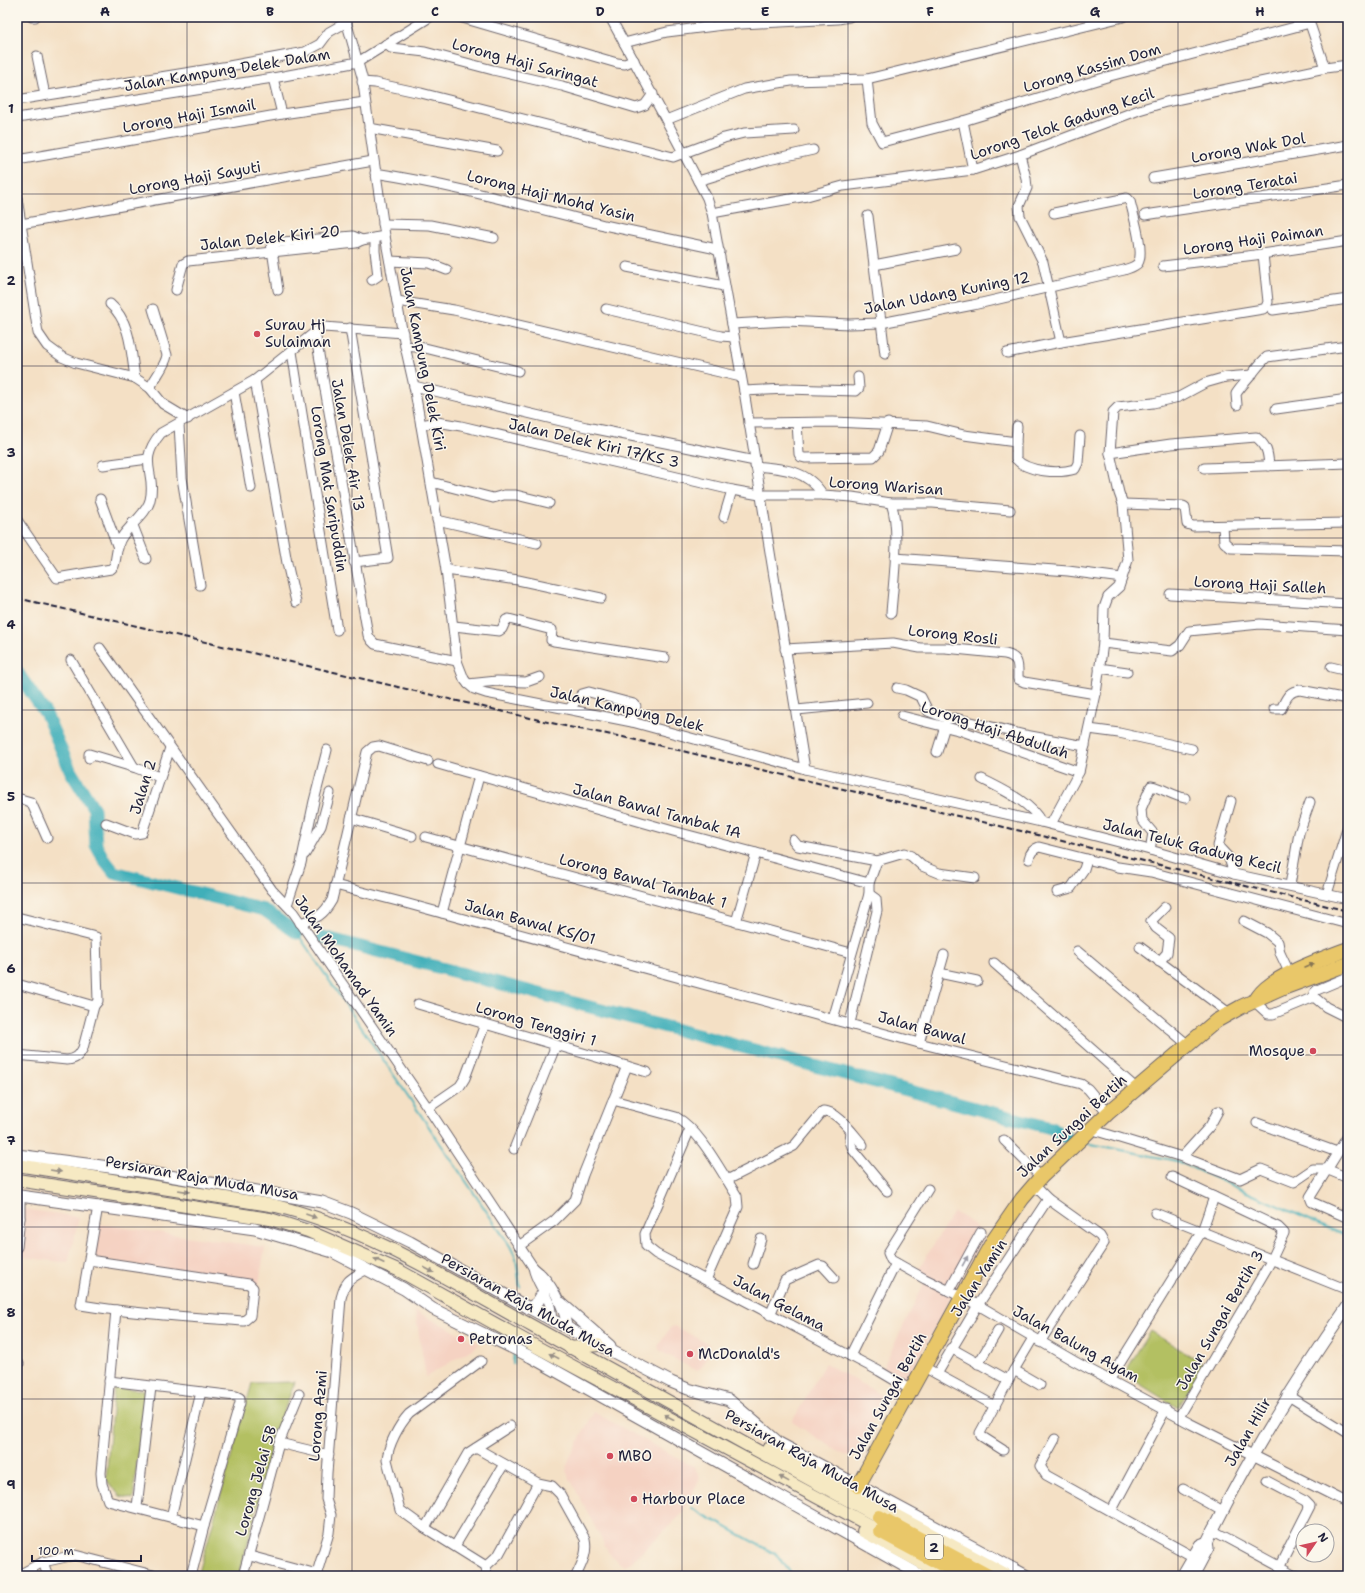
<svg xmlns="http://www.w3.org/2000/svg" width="1365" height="1593" font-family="'Shantell Sans',sans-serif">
<rect width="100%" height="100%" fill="#fbf7ec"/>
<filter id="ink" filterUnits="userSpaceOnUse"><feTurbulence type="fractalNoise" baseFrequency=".025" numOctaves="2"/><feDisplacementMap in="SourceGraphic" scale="8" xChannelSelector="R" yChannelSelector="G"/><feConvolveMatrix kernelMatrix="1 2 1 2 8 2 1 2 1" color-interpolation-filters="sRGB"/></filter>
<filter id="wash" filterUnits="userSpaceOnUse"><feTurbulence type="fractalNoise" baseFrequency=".012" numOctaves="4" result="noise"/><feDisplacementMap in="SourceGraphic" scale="16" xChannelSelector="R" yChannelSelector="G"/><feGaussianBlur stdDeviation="0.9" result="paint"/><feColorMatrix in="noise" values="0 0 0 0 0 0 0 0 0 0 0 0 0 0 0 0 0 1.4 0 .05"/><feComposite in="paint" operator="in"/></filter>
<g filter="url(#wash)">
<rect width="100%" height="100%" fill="#f4e0c5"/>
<g fill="#f5d2c2">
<polygon points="23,1209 79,1217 68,1263 17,1256 17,1220"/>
<polygon points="954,1212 972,1223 983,1237 905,1383 882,1369 925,1282 914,1276"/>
<polygon points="97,1224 265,1247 259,1284 91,1258"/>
<polygon points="415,1311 480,1344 426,1377"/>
<polygon points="674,1326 709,1344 711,1348 701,1368 697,1370 693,1369 660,1351 658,1346 670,1328"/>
<polygon points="825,1363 885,1397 855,1455 851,1457 846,1456 792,1422"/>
<polygon points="594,1412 695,1468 700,1478 681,1515 630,1563 624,1565 619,1563 608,1552 566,1471 569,1459"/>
</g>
<g fill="#b3c062" stroke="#6a714e">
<polygon points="1150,1331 1204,1364 1178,1408 1124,1374"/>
<polygon points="295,1382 279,1424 239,1576 198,1576 252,1383"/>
<polygon points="114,1388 145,1390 133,1499 120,1496 106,1480"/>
</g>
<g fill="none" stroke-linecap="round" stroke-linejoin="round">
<g stroke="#3fafb9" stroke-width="2">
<polyline points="297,933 510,1246 516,1258 520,1287"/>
<polyline points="1086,1143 1177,1161 1348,1237"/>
<polyline points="513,1364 514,1353"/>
<polyline points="691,1508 777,1555 793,1576"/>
</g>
<g stroke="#3fafb9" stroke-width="13">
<polyline points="17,672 46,714 71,772 94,809 96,845 103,858 114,872 264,910 297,933"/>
<polyline points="323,937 1051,1128 1066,1137"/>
</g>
</g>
</g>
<g filter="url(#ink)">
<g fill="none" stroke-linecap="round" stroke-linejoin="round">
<defs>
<g id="minor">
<polyline points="32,17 35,17"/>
<polyline points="345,17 362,77 385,236 405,346 414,386 446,570 457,661 464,679 468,684 474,689 486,693 632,722 805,769 1041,822 1150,850 1234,874 1348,899"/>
<polyline points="459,17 617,63 625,64 634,60"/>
<polyline points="610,17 666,120 707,198 712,213 744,391 805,769"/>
<polyline points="1308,18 1325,68"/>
<polyline points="624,43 667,32 723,25 838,19 849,17"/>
<polyline points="386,44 391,48 425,52 493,70 562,86 636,108 645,105 653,94"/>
<polyline points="37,56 45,95"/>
<polyline points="273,78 282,114"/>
<polyline points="867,79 872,123 882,142 963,121 1110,76 1310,23"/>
<polyline points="362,82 375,83 421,93 673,157 724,138 744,133 794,130"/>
<polyline points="17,100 229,66 305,52 320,44 329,32 347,22"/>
<polyline points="17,118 273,78 358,62 430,17"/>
<polyline points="666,120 744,89 791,81 867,79 1123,17"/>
<polyline points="963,121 973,170"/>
<polyline points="369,128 497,151"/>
<polyline points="1020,155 1026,178 1027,188 1019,206 1020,216 1043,262 1061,342 1263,309 1266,307 1268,302 1263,254"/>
<polyline points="17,160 282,114 365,102"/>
<path d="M375 173C453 185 528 206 604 225 640 233 676 240 712 248L720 252"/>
<polyline points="1153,178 1348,145"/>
<polyline points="698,181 764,161 813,150"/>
<polyline points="17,198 38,333 47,346 62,357 76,363 135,378 150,388 163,404 188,419"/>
<polyline points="712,213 807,196 843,186 973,170 1020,155 1139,110 1166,102 1325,68 1348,65"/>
<polyline points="1145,215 1348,185"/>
<polyline points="868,216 885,354"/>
<polyline points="21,224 373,161"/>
<polyline points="383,224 430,225 494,238"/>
<polyline points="390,261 429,263 447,270"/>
<polyline points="874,265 956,249"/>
<polyline points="1163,266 1255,255 1348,241"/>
<polyline points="627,267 724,286"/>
<polyline points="372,280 378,276 375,251 375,238"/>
<polyline points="176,290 183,264 188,261 356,243 362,240 385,236"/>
<polyline points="278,290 271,243 353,236 362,240"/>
<polyline points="397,301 454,310 741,377"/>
<path d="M110 304C131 322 131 352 135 378"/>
<polyline points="606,309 721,336 734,337"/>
<polyline points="1273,310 1348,299"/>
<path d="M732 324 787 321 849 324 881 323 973 305 1124 270C1129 268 1135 267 1138 263 1145 252 1133 214 1130 201L1127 198 1054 213"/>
<polyline points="350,328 388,558 354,562"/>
<polyline points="315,332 368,635 371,640 375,644 457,661"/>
<polyline points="405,346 425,348 518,371"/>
<polyline points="292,352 337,630"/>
<polyline points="1007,353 1061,342"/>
<polyline points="255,380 287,563 296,602"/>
<polyline points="414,386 586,427 755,461"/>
<path d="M150 388C155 377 166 365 167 355L153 309"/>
<polyline points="744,391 786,389 856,391 859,388 858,377"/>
<polyline points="234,392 251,488"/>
<path d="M1237 405 1236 394C1241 386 1247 381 1252 374 1257 368 1260 363 1267 357L1348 346"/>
<polyline points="1276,409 1348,399"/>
<path d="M749 423 833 422 927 426 964 435 1016 442V459C1027 472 1059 474 1075 469L1078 463 1080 436"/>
<polyline points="797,423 799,454 801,457 805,458 873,457 879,451 888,423"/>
<polyline points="179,424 182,478 200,585"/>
<polyline points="421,425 437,422 461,426 732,490 724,517"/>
<polyline points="1016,442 1017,426"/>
<path d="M1110 453 1171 444 1256 437C1267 446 1268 452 1269 466"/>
<polyline points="103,465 148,459"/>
<path d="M755 466C782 468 808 470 823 495"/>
<polyline points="1204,468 1348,463"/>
<polyline points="431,482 493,498 504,495 516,495 549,503"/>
<polyline points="732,490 760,495 823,495 852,497 891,503 933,503 1010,510"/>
<polyline points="100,499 118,548"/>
<polyline points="1123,504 1183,506 1185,507 1187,524 1193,526 1348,523"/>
<path d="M17 520 57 578 111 569 114 566C117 557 116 545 122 537 129 525 147 514 150 500 157 472 136 463 161 433L255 380 315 332 324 327 403 333"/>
<polyline points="437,520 537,543"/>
<polyline points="132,523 146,559"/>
<polyline points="1223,526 1224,542 1231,548 1348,551"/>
<polyline points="895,558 1068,571 1122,578"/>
<polyline points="446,570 518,580 601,598"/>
<polyline points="1170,594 1348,604"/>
<path d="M891 613C893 584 901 530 891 503"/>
<polyline points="454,626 499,631 502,629 506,620 509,619 552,630 551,640 554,641 665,658"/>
<polyline points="1103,643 1172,651 1180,645 1189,631 1260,624 1348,630"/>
<path d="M100 648 272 890 293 912 428 1108 533 1267C552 1281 563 1306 568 1329"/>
<path d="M785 649 893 643 920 648H945L1005 654C1020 657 1018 666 1018 679L1024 682 1096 694"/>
<polyline points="71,660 134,767"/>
<polyline points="1331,667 1348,671"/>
<polyline points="1099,668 1127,672"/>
<polyline points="468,684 497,681 526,682 540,677"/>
<polyline points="897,688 906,690 921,697 928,711 948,719 955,718 1025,735 1085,746"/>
<polyline points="569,709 582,694 589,692 634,704 636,706 632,722"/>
<path d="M1274 709H1281C1286 699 1288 691 1300 690L1348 699"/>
<polyline points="797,710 867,703"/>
<polyline points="902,716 962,731 1079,772"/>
<polyline points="1089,729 1119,733 1192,749"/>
<polyline points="937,752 945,726"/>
<polyline points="89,758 89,754 136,768 159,777"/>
<polyline points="438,764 673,831 869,883"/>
<path d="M982 779C1001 789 1031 802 1041 822"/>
<polyline points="17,798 31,802 47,838"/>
<polyline points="1231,801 1218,846 1229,858 1234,874"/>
<polyline points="351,818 412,836"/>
<polyline points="106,823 135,834 142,833 170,748"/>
<polyline points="1051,824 1079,772 1096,694 1103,643 1104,608 1108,597 1119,587 1128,560 1123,504 1119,493 1110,453 1113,412 1118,407 1153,403 1179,397 1205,383 1226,377 1252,375"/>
<polyline points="426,837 851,953"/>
<polyline points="793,840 798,846 877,861 904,853 911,856 922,866 939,873 975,878"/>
<path d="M1150 850 1153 833 1142 820 1141 809 1151 786C1163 788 1173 796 1185 798"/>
<polyline points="305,854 321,826 330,793"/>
<path d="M1029 859C1030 853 1033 849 1039 847L1118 867 1151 872 1348 924"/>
<polyline points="335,885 405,903 919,1043 1081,1084 1088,1089 1108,1113"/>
<polyline points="1290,885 1299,833 1310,802"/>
<polyline points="1057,892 1071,888 1084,869 1087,859"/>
<polyline points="1327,894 1348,826"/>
<polyline points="287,905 301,863 314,801 327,750"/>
<polyline points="442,913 479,776"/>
<path d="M17 917 96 937 98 1001 94 1006 83 1048C79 1056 76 1059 67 1060L17 1055"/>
<polyline points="1244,921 1267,933 1278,942 1280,953 1290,974"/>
<polyline points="736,922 756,853"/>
<path d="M300 923C317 918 323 916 332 900L367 752 373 747 379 746 428 761"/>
<polyline points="1140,947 1229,1013"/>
<polyline points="1077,951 1187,1044"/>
<polyline points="1159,962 1167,953 1169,938 1156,928 1151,921 1165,907"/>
<polyline points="994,963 1137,1089"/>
<polyline points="939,973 977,981"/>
<polyline points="1348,977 1317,990 1314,993 1314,997 1326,1007 1348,1018"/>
<polyline points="17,984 94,1006"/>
<polyline points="1255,1002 1268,1014 1273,1014 1314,997"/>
<polyline points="418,1004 647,1072"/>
<polyline points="833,1019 869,894 869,883 877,861"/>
<polyline points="850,1023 877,911 876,899 869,894"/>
<polyline points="919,1043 944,955"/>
<path d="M613 1100 676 1117C701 1131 721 1172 737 1196L738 1207 706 1280"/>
<polyline points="428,1108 460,1086 465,1078 485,1024"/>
<polyline points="1257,1123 1337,1152"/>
<polyline points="690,1129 645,1234 646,1246 656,1254 879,1371 911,1390"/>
<polyline points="1090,1129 1182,1157 1240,1179 1261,1169 1294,1182 1313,1169 1326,1169"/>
<polyline points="851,1131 850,1141 853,1150 887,1191"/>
<polyline points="1348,1136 1310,1197 1312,1202 1348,1218"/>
<polyline points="1004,1140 1041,1177"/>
<polyline points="514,1149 556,1045"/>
<polyline points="1182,1157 1210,1126 1218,1111"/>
<polyline points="1326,1169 1348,1178"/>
<polyline points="1172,1177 1278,1227 1284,1233 1271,1261 1179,1417"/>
<path d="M727 1180 794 1146 823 1111C837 1110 854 1135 863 1145"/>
<polyline points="1034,1185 1048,1199 1100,1236 1104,1243 1040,1342"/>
<polyline points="928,1189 888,1253 891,1260 925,1279 978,1305 1074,1361 1191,1424 1348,1503"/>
<polyline points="17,1196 20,1196 20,1218 17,1218"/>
<polyline points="1155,1213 1348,1290"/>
<polyline points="519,1246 554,1221 575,1200 583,1175 627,1066"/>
<polyline points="17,1247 20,1218"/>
<path d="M89 1260 249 1284 253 1288 250 1316 244 1321C190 1317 135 1314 81 1305L98 1206"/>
<polyline points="753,1264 761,1239"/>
<path d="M533 1267C536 1286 554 1299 551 1319"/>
<polyline points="949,1291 981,1232"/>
<polyline points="116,1310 101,1473 102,1484 108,1501 204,1526"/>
<polyline points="770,1315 785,1280 819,1265 823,1266 834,1278"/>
<polyline points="951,1348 1008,1380"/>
<polyline points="850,1356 896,1263"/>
<polyline points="1347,1358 1348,1358"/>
<path d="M481 1361 409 1414C399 1425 388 1445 387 1460L400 1510 425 1528 486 1566"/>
<polyline points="17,1364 19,1364"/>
<polyline points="978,1364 998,1330"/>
<polyline points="924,1367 995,1406"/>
<polyline points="1014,1370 1040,1385"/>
<polyline points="937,1374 978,1305 1048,1199"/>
<polyline points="1110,1379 1202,1231 1214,1197"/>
<polyline points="109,1381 236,1396 240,1398 240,1403 204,1526 191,1576"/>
<polyline points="1287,1395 1348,1433"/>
<polyline points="1055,1439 1040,1466 1046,1475 1199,1560"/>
<polyline points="279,1443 329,1455"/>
<path d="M476 1448 538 1483 552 1486 560 1494 585 1539C588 1553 582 1563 576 1576"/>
<polyline points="1003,1450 981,1436 980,1433 1014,1370 1033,1338"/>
<polyline points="1267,1481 1305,1501 1310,1506 1279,1567"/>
<polyline points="1183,1489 1222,1511"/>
<polyline points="137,1507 151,1387"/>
<polyline points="1112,1510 1166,1409"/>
<polyline points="171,1517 201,1392"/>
<polyline points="425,1528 468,1453 510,1426"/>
<polyline points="1212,1530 1297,1576"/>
<polyline points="455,1546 504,1464"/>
<polyline points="250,1556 317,1574"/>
<polyline points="43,1562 48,1576"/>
<polyline points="17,1576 43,1562 75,1555 157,1576"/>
<polyline points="243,1576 279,1443 299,1394"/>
<path d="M316 1576 329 1533 331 1515 326 1499 327 1473 341 1298C346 1279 350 1279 367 1269"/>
<polyline points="487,1576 486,1566 499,1554 538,1483"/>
</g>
<g id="tertiary">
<polyline points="17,1155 140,1171 322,1202 351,1213 410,1242 529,1308 671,1382 688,1389 729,1400 779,1443 1027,1576"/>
<polyline points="20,1196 255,1229 333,1252 404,1289 433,1309 531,1357 922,1576"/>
<polyline points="561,1303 610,1346"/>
<polyline points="529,1308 537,1303 544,1291"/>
<path d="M1182 1576 1200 1545 1207 1542C1247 1459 1295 1382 1348 1306"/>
<polyline points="1193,1576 1208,1548 1207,1542"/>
</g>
<g id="secondary">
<path d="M17 1165 276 1206C367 1228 450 1281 532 1326 647 1390 763 1454 879 1517"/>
<polyline points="17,1180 270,1219 308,1231 398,1270 537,1347 880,1531"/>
<polyline points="570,1348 598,1345"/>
<polyline points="768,1449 785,1456 1009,1576"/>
<polyline points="863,1531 946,1576"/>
</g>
<g id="primary">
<path d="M1258 997C1271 976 1325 958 1348 949"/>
<polyline points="858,1486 993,1241 1022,1199 1041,1177 1108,1113 1216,1021 1241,1007 1283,988 1348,964"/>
</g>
<g id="trunk">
<polyline points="879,1517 988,1576"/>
<polyline points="880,1531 964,1576"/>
</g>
</defs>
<use href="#minor" stroke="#6c646b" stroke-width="11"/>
<use href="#tertiary" stroke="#6c646b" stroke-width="13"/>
<use href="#secondary" stroke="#6c646b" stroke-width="14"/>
<use href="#primary" stroke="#6c646b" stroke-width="16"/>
<use href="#trunk" stroke="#6c646b" stroke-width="16"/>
<use href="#minor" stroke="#fff" stroke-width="9"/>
<use href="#tertiary" stroke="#fff" stroke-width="11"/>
<use href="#secondary" stroke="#f6e9c3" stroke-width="12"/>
<use href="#primary" stroke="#e9c769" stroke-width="14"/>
<use href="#trunk" stroke="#e9c769" stroke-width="14"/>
<polyline stroke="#22223b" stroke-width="2" stroke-dasharray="6 3" stroke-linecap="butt" points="17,598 569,727 623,737 1021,831 1348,911"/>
</g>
<defs><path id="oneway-solid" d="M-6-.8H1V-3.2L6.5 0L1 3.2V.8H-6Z"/></defs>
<use fill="#867452" href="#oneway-solid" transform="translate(1309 966) rotate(-23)"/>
<g fill="#978f86">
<use href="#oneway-solid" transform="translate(56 1171) rotate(9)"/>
<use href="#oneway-solid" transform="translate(184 1191) rotate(9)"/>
<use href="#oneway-solid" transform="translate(311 1216) rotate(20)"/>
<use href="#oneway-solid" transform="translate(379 1261) rotate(-155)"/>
<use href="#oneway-solid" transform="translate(429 1270) rotate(28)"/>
<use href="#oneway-solid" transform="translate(554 1356) rotate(-152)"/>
<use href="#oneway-solid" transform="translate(669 1417) rotate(-152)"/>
<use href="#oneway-solid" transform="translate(784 1479) rotate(-151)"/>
</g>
<use fill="#9c9ca7" href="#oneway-solid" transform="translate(965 1261) rotate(-61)"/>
</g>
<path fill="none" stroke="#22223b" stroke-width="1" stroke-opacity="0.55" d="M187 17V1576M352 17V1576M517 17V1576M682 17V1576M848 17V1576M1013 17V1576M1178 17V1576M17 194H1348M17 366H1348M17 538H1348M17 710H1348M17 883H1348M17 1055H1348M17 1227H1348M17 1399H1348"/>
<g fill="#d1495b" stroke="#fbf7ec" stroke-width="1.5">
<circle cx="257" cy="334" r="4"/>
<circle cx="1313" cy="1051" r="4"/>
<circle cx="461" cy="1339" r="4"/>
<circle cx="690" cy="1354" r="4"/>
<circle cx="610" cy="1456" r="4"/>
<circle cx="634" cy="1499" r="4"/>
</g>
<g text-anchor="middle" stroke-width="3" stroke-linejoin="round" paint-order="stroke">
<rect fill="#fbf7ec" stroke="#636270" stroke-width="1" x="925" y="1535" width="18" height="24" rx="3"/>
<g font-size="14" font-weight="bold" fill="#22223b">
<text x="934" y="1552">2</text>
</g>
<g font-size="15" fill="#22223b" stroke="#fbf7ec">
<text transform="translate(525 63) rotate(15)" y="5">Lorong Haji Saringat</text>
<text transform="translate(1092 68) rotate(-16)" y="5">Lorong Kassim Dom</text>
<text transform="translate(227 70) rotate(-9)" y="5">Jalan Kampung Delek Dalam</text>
<text transform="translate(189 116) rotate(-10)" y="5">Lorong Haji Ismail</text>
<text transform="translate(1062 124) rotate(-19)" y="5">Lorong Telok Gadung Kecil</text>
<text transform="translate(1248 148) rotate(-10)" y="5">Lorong Wak Dol</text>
<text transform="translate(195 178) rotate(-10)" y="5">Lorong Haji Sayuti</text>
<text transform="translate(1245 186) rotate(-9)" y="5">Lorong Teratai</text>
<text transform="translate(551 196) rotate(14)" y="5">Lorong Haji Mohd Yasin</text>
<text transform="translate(270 238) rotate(-6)" y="5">Jalan Delek Kiri 20</text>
<text transform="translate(1253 240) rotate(-8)" y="5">Lorong Haji Paiman</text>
<text transform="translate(947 293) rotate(-11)" y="5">Jalan Udang Kuning 12</text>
<text transform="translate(423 359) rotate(79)" y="5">Jalan Kampung Delek Kiri</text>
<text transform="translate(594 443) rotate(13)" y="5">Jalan Delek Kiri 17/KS 3</text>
<text transform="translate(348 445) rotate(80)" y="5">Jalan Delek Air 13</text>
<text transform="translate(886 486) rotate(4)" y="5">Lorong Warisan</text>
<text transform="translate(329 489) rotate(81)" y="5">Lorong Mat Saripuddin</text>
<text transform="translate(1260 585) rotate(3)" y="5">Lorong Haji Salleh</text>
<text transform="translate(953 635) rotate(6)" y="5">Lorong Rosli</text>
<text transform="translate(627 709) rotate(13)" y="5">Jalan Kampung Delek</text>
<text transform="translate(995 730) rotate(18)" y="5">Lorong Haji Abdullah</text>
<text transform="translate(143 787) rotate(-73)" y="5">Jalan 2</text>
<text transform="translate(657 811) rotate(15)" y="5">Jalan Bawal Tambak 1A</text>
<text transform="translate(1192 846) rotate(14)" y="5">Jalan Teluk Gadung Kecil</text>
<text transform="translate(643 881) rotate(15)" y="5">Lorong Bawal Tambak 1</text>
<text transform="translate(530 922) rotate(15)" y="5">Jalan Bawal KS/01</text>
<text transform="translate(346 966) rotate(55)" y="5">Jalan Mohamad Yamin</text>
<text transform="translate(536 1024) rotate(16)" y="5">Lorong Tenggiri 1</text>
<text transform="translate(922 1028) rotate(15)" y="5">Jalan Bawal</text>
<text transform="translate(1072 1126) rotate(-43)" y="5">Jalan Sungai Bertih</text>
<text transform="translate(202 1178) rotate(10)" y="5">Persiaran Raja Muda Musa</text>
<text transform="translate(979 1278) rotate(-57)" y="5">Jalan Yamin</text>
<text transform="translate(779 1303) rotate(28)" y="5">Jalan Gelama</text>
<text transform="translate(528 1305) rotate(29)" y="5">Persiaran Raja Muda Musa</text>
<text transform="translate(1220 1320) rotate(-60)" y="5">Jalan Sungai Bertih 3</text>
<text transform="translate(1076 1344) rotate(29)" y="5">Jalan Balung Ayam</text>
<text transform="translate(888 1396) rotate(-61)" y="5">Jalan Sungai Bertih</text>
<text transform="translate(318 1416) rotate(-85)" y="5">Lorong Azmi</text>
<text transform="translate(1248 1432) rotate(-60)" y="5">Jalan Hilir</text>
<text transform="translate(812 1461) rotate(29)" y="5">Persiaran Raja Muda Musa</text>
<text transform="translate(256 1481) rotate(-74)" y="5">Lorong Jelai 5B</text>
</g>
<g font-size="15" fill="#22223b" stroke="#fbf7ec" text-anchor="start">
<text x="265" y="330">Surau Hj<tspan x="265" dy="17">Sulaiman</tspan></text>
<text x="1305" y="1056" text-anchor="end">Mosque</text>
<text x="469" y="1344">Petronas</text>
<text x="698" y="1359">McDonald's</text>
<text x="618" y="1461">MBO</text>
<text x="642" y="1504">Harbour Place</text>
</g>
</g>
<rect width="1365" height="1593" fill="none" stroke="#fbf7ec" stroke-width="44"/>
<g transform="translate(1315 1543) rotate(56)"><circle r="19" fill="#fbf7ec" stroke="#a4a2a5"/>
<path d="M0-3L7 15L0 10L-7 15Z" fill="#d1495b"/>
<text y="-6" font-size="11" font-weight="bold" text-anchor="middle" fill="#22223b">N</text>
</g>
<path d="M32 1555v6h109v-6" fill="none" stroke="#22223b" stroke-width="2"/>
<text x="38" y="1555" font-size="12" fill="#22223b" stroke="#fbf7ec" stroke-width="3" paint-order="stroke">100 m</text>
<rect x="22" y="22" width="1321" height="1549" fill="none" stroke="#22223b" stroke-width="1.5"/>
<g font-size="13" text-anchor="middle" font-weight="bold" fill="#22223b">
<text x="105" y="16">A</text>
<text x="270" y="16">B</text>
<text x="435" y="16">C</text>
<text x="600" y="16">D</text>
<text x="765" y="16">E</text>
<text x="930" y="16">F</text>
<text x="1095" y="16">G</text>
<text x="1260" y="16">H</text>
<text x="11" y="113">1</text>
<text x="11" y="285">2</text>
<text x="11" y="457">3</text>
<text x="11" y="629">4</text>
<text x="11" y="801">5</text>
<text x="11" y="973">6</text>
<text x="11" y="1145">7</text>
<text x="11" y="1317">8</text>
<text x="11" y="1489">9</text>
</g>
</svg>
